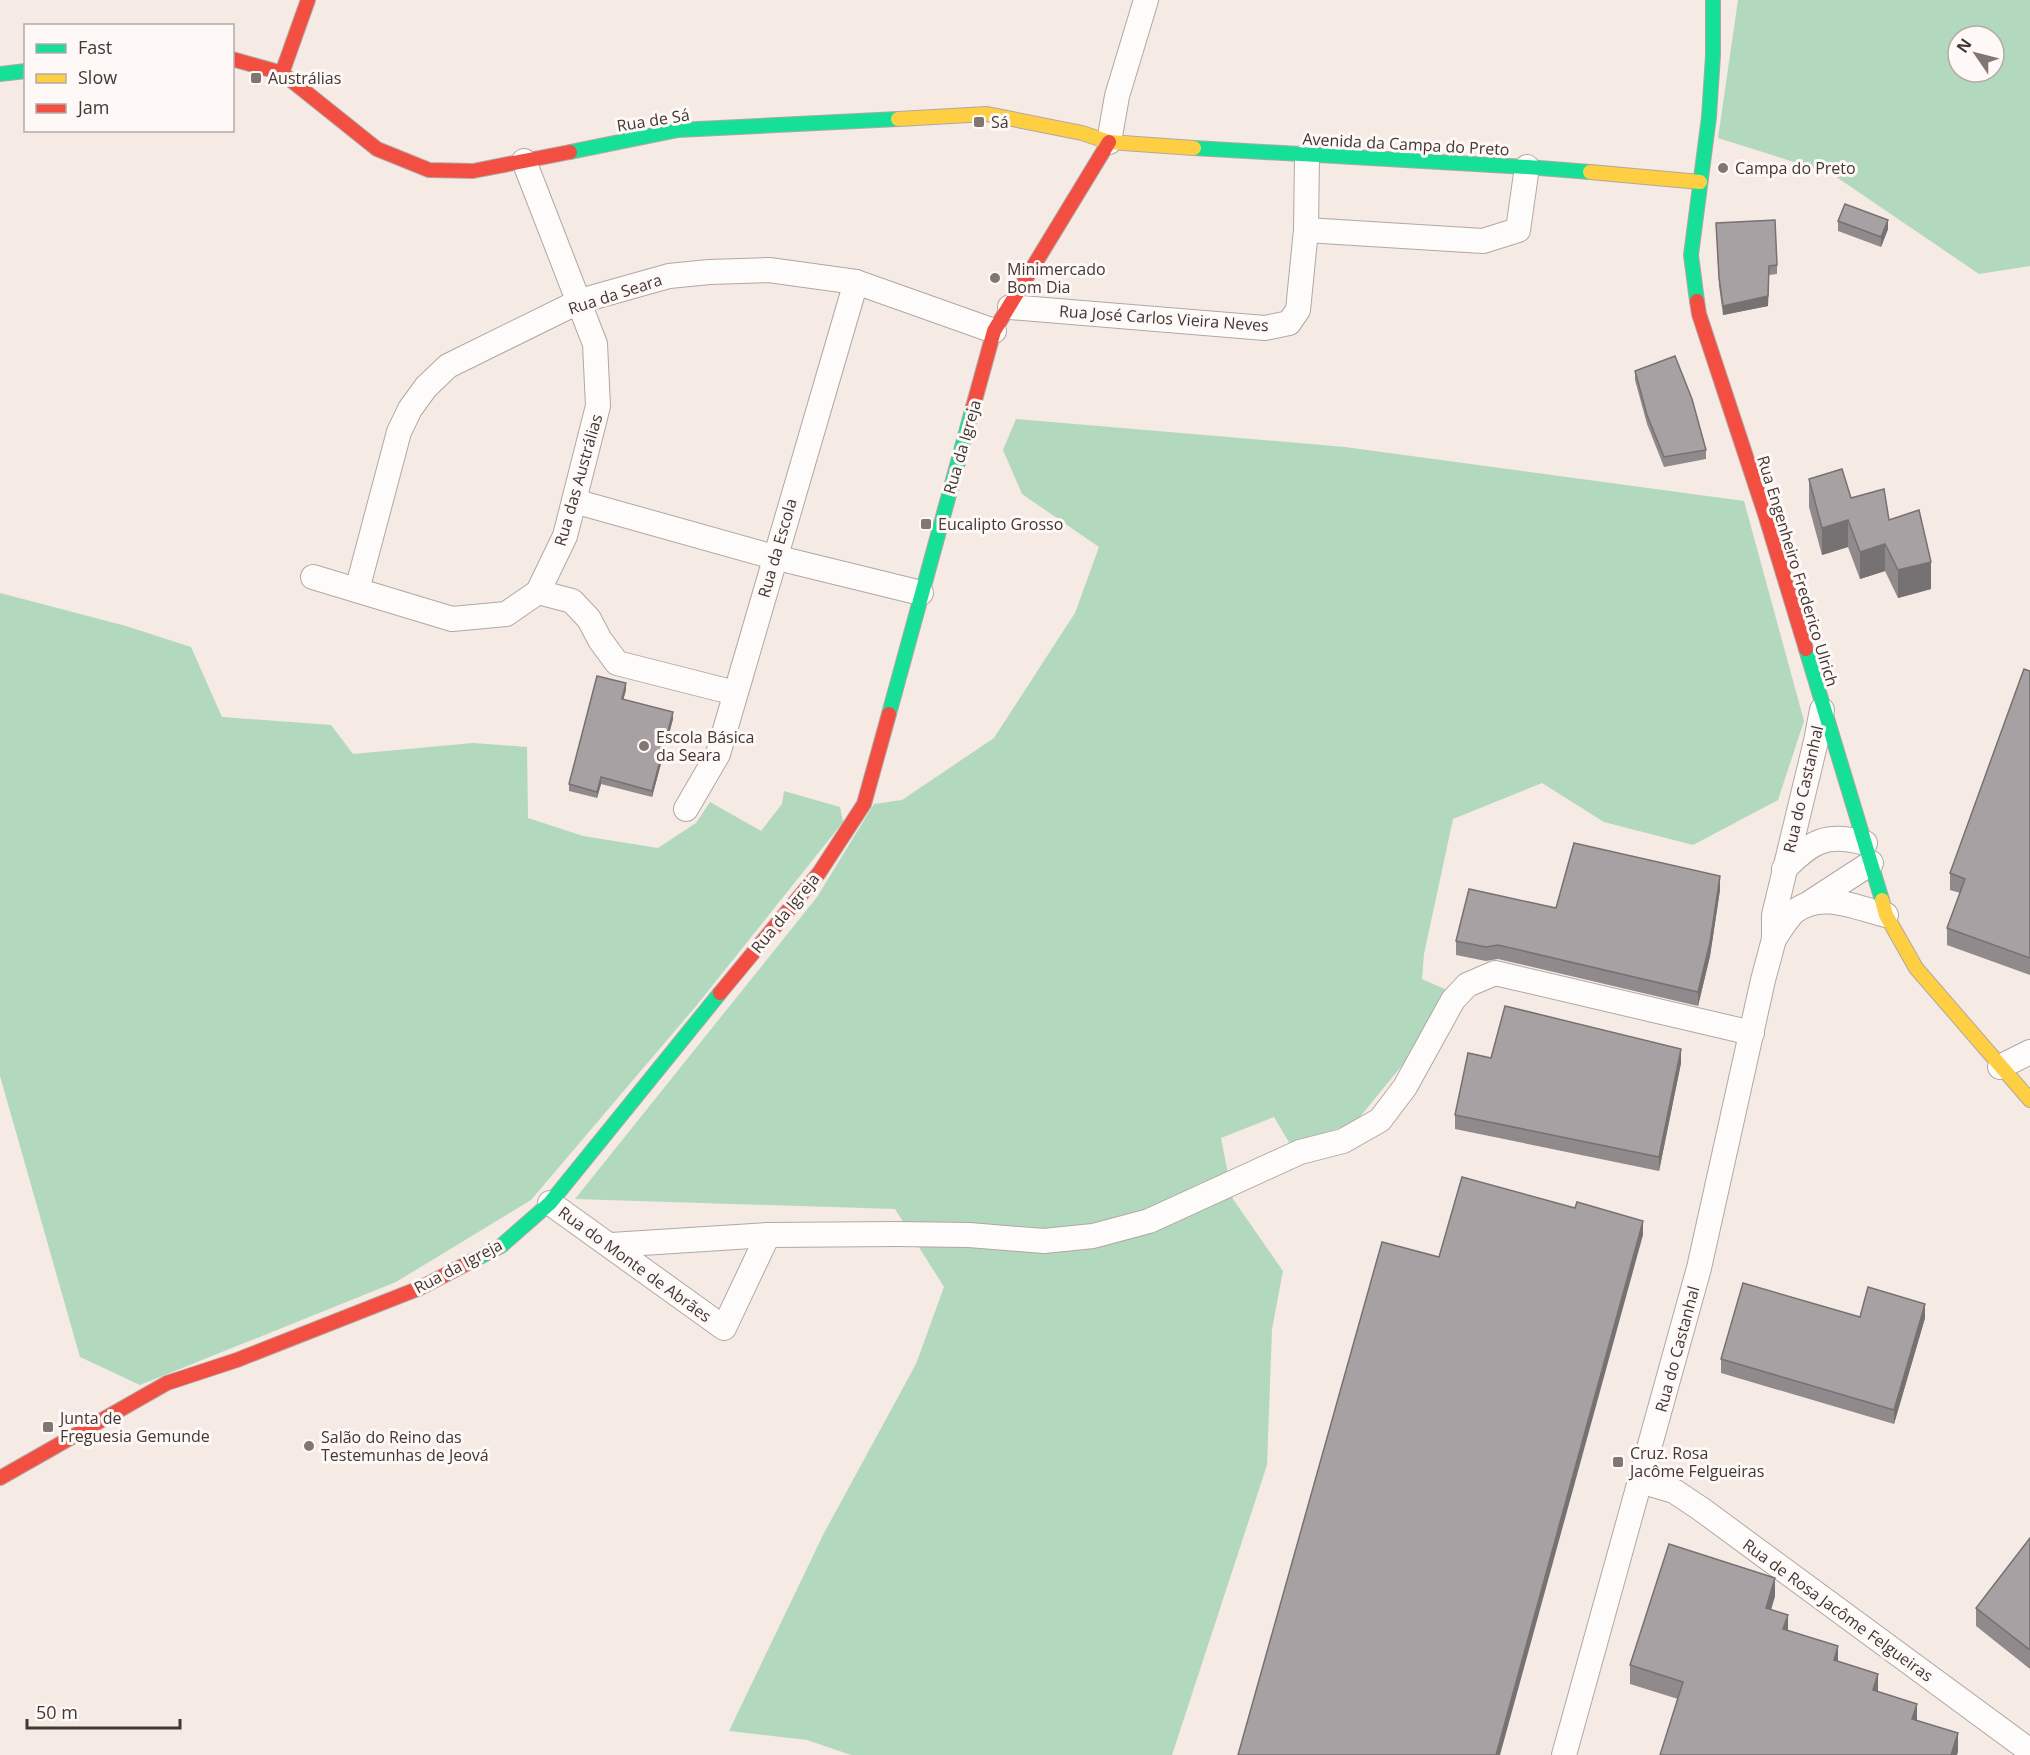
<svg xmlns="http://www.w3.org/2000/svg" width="2030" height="1755" font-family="'Open Sans',sans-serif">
<rect width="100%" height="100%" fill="#f6eae4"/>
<g fill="#b2d8be" fill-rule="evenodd">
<path d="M1738 0H2030V266L1979 274 1832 174 1718 138ZM1958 36H1994V72H1958Z"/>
<polygon points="1016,419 1345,447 1744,501 1804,721 1778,800 1693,845 1604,822 1542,783 1453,819 1424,954 1422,979 1447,990 1417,1047 1355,1123 1290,1144 1274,1117 1221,1138 1233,1199 1283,1271 1272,1329 1267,1465 1172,1755 851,1755 807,1740 729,1731 823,1535 916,1364 944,1287 895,1209 575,1199 817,897 874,804 902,800 994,738 1075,613 1099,547 1022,494 1003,450"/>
<polygon points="0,593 126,626 191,647 222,717 331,725 353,754 473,743 527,747 528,818 583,836 658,848 696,823 710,802 761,831 782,804 784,791 840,807 843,822 696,1006 531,1200 396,1282 140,1385 80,1357 0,1076"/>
</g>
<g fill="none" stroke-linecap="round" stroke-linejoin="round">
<defs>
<g id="street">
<polyline points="1109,142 1117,96 1146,0"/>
<polyline points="524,161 595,344 598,406 565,536 538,592"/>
<polyline points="1306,230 1483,241 1518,230 1527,167"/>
<polyline points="1010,307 1265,328 1289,323 1298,310 1306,230 1307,155"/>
<polyline points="574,501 774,557 921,593"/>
<polyline points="313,577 452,619 506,614 538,592 572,601 589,619 600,640 617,663 735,693"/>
<polyline points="357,590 399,432 410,409 426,387 448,366 580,301 669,276 709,272 769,270 856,282 994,331"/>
<polyline points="686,809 718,754 856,282"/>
<path d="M1784 869C1812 842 1825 832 1865 843"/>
<polyline points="1811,902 1871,863"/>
<path d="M1774 939C1780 931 1786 919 1794 912 1821 890 1856 908 1886 915"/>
<polyline points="2000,1067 2030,1052"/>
<polyline points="550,1203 724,1328 768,1235"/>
<polyline points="611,1245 768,1235 896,1234 969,1235 1044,1241 1093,1236 1149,1221 1300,1152 1343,1141 1380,1120 1405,1087 1453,1000 1467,985 1495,973 1752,1033"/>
<polyline points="1640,1481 1674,1491 1701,1509 2030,1751"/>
<polyline points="1564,1755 1699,1268 1763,980 1774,939 1774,915 1816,741 1822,710"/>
</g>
<g id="fast">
<polyline points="0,74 26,71"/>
<polyline points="1194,148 1527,167 1590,172"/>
<polyline points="570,152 678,130 898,119"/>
<polyline points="1697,301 1691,255 1709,117 1713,55 1713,0"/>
<polyline points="1806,649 1882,900"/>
<polyline points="889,714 973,407"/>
<polyline points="472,1261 501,1246 550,1203 720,993"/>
</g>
<g id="slow">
<polyline points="898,119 987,114 1082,133 1109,142 1194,148"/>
<polyline points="1590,172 1700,182"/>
<polyline points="1882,900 1886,915 1916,968 2030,1100"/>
</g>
<g id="jam">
<polyline points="232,59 282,73 377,149 429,170 473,171 570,152"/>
<polyline points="282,73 308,0"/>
<polyline points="1697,301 1699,314 1765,514 1806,649"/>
<polyline points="973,407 994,331 1109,142"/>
<polyline points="720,993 819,873 864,804 889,714"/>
<polyline points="0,1478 167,1383 237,1360 420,1288 472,1261"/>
</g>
</defs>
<use href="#street" stroke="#b1a7a3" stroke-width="26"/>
<use href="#fast" stroke="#b1a7a3" stroke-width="16"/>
<use href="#slow" stroke="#b1a7a3" stroke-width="16"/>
<use href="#jam" stroke="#b1a7a3" stroke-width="16"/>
<use href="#street" stroke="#fefcfb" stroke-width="24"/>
<use href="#fast" stroke="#16e098" stroke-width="14"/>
<use href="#slow" stroke="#ffcf43" stroke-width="14"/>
<use href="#jam" stroke="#f24e42" stroke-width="14"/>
</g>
<g fill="#908a8c">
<polygon points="1838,221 1888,229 1881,247 1838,231"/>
<polygon points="1716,223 1777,265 1777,274 1769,275 1768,306 1723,315 1719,286"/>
<polygon points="1635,371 1706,450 1706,459 1664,467 1647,424 1635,380"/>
<polygon points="1809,479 1851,498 1889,520 1931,589 1898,598 1885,571 1860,579 1848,547 1822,555 1809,507"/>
<polygon points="2030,671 2030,975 1947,945 1947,928 1960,893 1950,890 1950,873"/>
<polygon points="626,690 623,699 673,719 652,797 601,784 597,798 569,791 569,784"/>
<polygon points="1720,890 1710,956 1698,1006 1498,959 1486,961 1456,955 1456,941 1556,908"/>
<polygon points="1491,1058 1681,1063 1659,1171 1455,1129 1455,1115"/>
<polygon points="1860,1317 1925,1318 1894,1424 1721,1373 1721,1359"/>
<polygon points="2030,1538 2030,1669 1976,1626 1976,1608"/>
<polygon points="1775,1596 1771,1610 1788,1630 1838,1662 1958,1752 1678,1699 1630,1684 1630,1665"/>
</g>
<g fill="#767172">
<polygon points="1888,220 1888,229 1881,247 1881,237"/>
<polygon points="1769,266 1768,306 1723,315 1723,306"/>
<polygon points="1848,520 1848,547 1822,555 1822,528"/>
<polygon points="1885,544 1885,571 1860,579 1860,552"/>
<polygon points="1931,562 1931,589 1898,598 1898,570"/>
<polygon points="626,683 626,690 622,705 622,699"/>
<polygon points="673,712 673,719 652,797 652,791"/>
<polygon points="601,777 601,784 597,798 597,792"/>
<polygon points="1720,876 1720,890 1710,956 1698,1006 1698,992"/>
<polygon points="1681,1049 1681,1063 1659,1171 1659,1157"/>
<polygon points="1643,1221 1643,1235 1500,1755 1496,1755"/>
<polygon points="1925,1304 1925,1318 1894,1424 1894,1410"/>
<polygon points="1775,1578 1775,1596 1766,1626 1766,1608"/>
<polygon points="1788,1615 1788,1633 1783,1629"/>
<polygon points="1838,1646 1838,1664 1834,1660"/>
<polygon points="1878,1674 1878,1693 1873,1690"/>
<polygon points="1917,1704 1917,1722 1912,1719"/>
<polygon points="1958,1733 1958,1752 1957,1755 1951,1755"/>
</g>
<g fill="#a8a1a3" stroke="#767172" stroke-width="1.5">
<polygon points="1845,204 1888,220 1881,237 1838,221"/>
<polygon points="1775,220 1777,265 1769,266 1768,296 1723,306 1719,277 1716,223"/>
<polygon points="1675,356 1692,399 1706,450 1664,457 1647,415 1635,371"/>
<polygon points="1842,469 1851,498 1884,489 1889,520 1919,510 1931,562 1898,570 1885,544 1860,552 1848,520 1822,528 1809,479"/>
<polygon points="2024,669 2030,671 2030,958 1947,928 1965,879 1950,873"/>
<polygon points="597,676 626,683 622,699 673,712 652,791 601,777 597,792 569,784"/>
<polygon points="1574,843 1720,876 1710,942 1698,992 1498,945 1486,947 1456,941 1469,889 1556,908"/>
<polygon points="1505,1006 1681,1049 1659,1157 1455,1115 1468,1053 1491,1058"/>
<polygon points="1462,1177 1575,1208 1577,1202 1643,1221 1496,1755 1238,1755 1382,1242 1439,1257"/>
<polygon points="1743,1283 1860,1317 1868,1287 1925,1304 1894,1410 1721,1359"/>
<polygon points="2030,1538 2030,1650 1976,1608"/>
<polygon points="1669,1544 1775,1578 1766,1608 1788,1615 1783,1629 1838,1646 1834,1660 1878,1674 1873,1690 1917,1704 1912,1719 1958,1733 1951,1755 1660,1755 1683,1682 1630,1665"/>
</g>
<g fill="#817671" stroke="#fef8f6" stroke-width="2">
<rect x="250" y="72" width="12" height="12" rx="3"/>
<rect x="973" y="116" width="12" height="12" rx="3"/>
<circle cx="1723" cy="168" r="6"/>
<circle cx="995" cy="278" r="6"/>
<rect x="920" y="518" width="12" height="12" rx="3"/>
<circle cx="644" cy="746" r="6"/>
<rect x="42" y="1421" width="12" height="12" rx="3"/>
<circle cx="309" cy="1446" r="6"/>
<rect x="1612" y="1456" width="12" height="12" rx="3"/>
</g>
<g text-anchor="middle" stroke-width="6" stroke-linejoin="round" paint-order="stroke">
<g font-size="16" fill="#423733" stroke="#fef8f6" text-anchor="start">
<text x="268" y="84">Austrálias</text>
<text x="991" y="128">Sá</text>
<text x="1735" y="174">Campa do Preto</text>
<text x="1007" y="275">Minimercado<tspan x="1007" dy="18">Bom Dia</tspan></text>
<text x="938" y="530">Eucalipto Grosso</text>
<text x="656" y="743">Escola Básica<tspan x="656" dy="18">da Seara</tspan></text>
<text x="60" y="1424">Junta de<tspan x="60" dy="18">Freguesia Gemunde</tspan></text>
<text x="321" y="1443">Salão do Reino das<tspan x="321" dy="18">Testemunhas de Jeová</tspan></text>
<text x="1630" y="1459">Cruz. Rosa<tspan x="1630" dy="18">Jacôme Felgueiras</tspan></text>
</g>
<g font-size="16" fill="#423733" stroke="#fef8f6">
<text transform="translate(653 120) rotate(-9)" y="6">Rua de Sá</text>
<text transform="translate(1406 144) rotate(3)" y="6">Avenida da Campa do Preto</text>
<text transform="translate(615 294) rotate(-18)" y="6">Rua da Seara</text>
<text transform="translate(1164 318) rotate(4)" y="6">Rua José Carlos Vieira Neves</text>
<text transform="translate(962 447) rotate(-74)" y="6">Rua da Igreja</text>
<text transform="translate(578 480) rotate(-74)" y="6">Rua das Austrálias</text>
<text transform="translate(777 548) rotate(-74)" y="6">Rua da Escola</text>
<text transform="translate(1798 571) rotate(73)" y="6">Rua Engenheiro Frederico Ulrich</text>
<text transform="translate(1803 789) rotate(-77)" y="6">Rua do Castanhal</text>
<text transform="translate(785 913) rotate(-51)" y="6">Rua da Igreja</text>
<text transform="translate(635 1264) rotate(36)" y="6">Rua do Monte de Abrães</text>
<text transform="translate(458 1266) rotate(-28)" y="6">Rua da Igreja</text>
<text transform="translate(1677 1349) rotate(-75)" y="6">Rua do Castanhal</text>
<text transform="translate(1838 1610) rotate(36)" y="6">Rua de Rosa Jacôme Felgueiras</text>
</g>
</g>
<rect x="24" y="24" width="210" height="108" fill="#fef8f6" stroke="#b3aba8" stroke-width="1.5"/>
<rect x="36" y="44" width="30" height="9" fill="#16e098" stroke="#b3aba8" stroke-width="1.5"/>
<text x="78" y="54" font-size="18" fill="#423733">Fast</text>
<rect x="36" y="74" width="30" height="9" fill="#ffcf43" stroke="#b3aba8" stroke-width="1.5"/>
<text x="78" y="84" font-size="18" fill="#423733">Slow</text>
<rect x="36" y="104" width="30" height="9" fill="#f24e42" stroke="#b3aba8" stroke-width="1.5"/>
<text x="78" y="114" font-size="18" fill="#423733">Jam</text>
<g transform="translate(1976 54) rotate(305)"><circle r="28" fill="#fef8f6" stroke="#b3aba8" stroke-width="1.5"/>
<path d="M0-4.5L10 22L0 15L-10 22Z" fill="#817671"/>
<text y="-9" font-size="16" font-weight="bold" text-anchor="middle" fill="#423733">N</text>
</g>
<path d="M27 1719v9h153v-9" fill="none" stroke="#423733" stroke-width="3"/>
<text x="36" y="1719" font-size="18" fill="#423733" stroke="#fef8f6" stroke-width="4.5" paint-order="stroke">50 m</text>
</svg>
